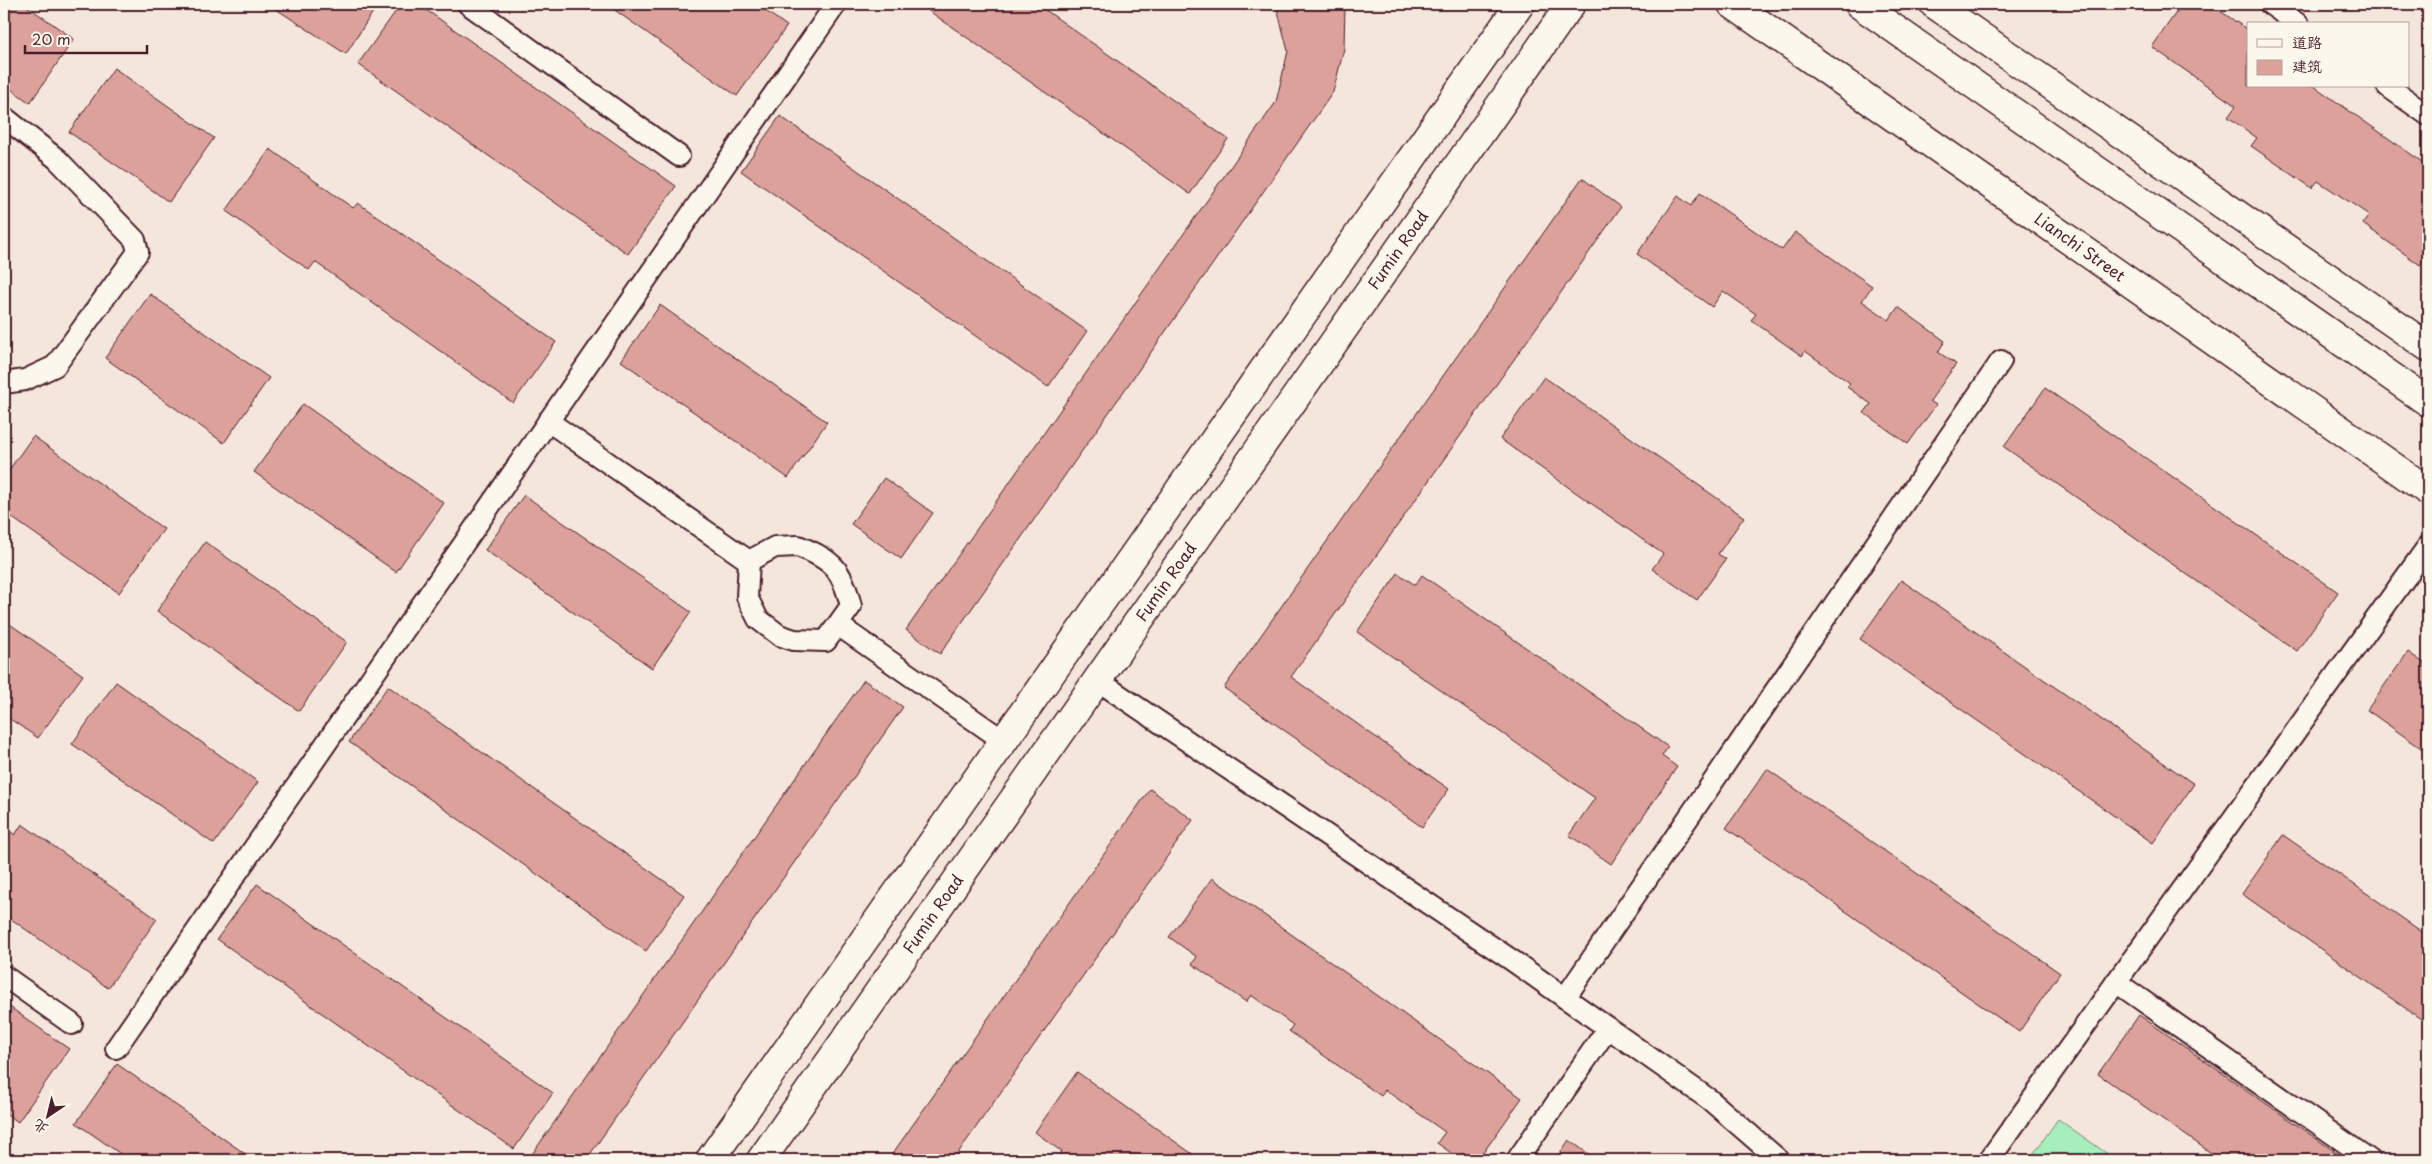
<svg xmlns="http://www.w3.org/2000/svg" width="2432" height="1164" font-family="'Playpen Sans','LXGW WenKai TC',sans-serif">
<rect width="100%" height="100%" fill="#f5e6dc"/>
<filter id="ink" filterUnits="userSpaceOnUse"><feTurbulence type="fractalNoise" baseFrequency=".02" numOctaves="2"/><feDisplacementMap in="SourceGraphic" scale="10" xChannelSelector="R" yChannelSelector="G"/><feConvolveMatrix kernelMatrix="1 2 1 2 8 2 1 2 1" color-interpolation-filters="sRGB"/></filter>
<g filter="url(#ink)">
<polygon fill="#a6efbd" stroke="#788774" points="2058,1119 2116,1160 2029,1160"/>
<g fill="#dba19a" stroke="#4a1f2b">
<polygon points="4,4 24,4 74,39 30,103 4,84"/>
<polygon points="268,4 378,4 346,54"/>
<polygon points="401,4 418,4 676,186 628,254 358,64"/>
<polygon points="606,4 756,4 787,26 737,96"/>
<polygon points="919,4 1037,4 1228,139 1190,194"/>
<polygon points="1276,4 1345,4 1344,49 1333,92 940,654 906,630 1276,102 1288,51"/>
<polygon points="2182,4 2210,4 2248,30 2248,86 2314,86 2428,166 2428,257 2426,256 2420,265 2363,224 2369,215 2318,181 2312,188 2251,146 2257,138 2228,117 2236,106 2152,47"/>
<polygon points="114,68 214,138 169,202 69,132"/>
<polygon points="780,116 1087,331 1048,387 741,171"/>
<polygon points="270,149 353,208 358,203 556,342 513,403 315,262 309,270 226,211"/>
<polygon points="1582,178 1621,207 1291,677 1449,789 1422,827 1224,688"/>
<polygon points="1700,193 1782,250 1795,232 1872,286 1862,301 1889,320 1898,307 1945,341 1938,352 1956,364 1930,401 1936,405 1908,444 1864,413 1871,404 1847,387 1850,383 1805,351 1802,356 1751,320 1756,314 1723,291 1712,307 1637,254 1678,196 1691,206"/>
<polygon points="150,294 269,378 224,443 105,358"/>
<polygon points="660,305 827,422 788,478 621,361"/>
<polygon points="1544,377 1744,517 1718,554 1726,559 1697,600 1652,569 1663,554 1500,439"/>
<polygon points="2045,388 2338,592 2297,651 2004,447"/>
<polygon points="303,404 444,503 396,572 254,472"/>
<polygon points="33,436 164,529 119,593 4,512 4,477"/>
<polygon points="884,478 933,513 901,559 851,524"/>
<polygon points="524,495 691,612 652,668 485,550"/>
<polygon points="205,542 347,642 299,711 157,611"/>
<polygon points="1398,573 1415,585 1422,575 1668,747 1662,756 1677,767 1611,864 1569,835 1595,798 1357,632"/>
<polygon points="1901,580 2194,784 2153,843 1860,639"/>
<polygon points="4,620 83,675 38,738 4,715"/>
<polygon points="2408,652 2428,666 2428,753 2367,710"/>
<polygon points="864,680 903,707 586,1160 528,1160"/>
<polygon points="116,682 258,782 214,844 72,744"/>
<polygon points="388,686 684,895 646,951 349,742"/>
<polygon points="1767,769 2060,973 2019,1032 1726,828"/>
<polygon points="1150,789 1193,820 953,1160 888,1160"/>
<polygon points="22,824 157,919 108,988 4,914 4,827 15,835"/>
<polygon points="2283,835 2428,936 2428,1024 2242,894"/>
<polygon points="1212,878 1522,1098 1478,1160 1461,1160 1437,1143 1445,1132 1385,1090 1381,1096 1289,1031 1293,1025 1251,995 1246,1002 1192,964 1197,957 1169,937"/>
<polygon points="257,884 553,1093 514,1149 217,939"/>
<polygon points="4,1003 69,1049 18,1122 4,1112"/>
<polygon points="2139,1015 2347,1160 2221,1160 2098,1074"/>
<polygon points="117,1064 254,1160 129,1160 76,1123"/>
<polygon points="1077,1072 1201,1160 1060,1160 1057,1158 1062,1152 1035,1132"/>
<polygon points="1569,1140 1597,1160 1555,1160"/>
</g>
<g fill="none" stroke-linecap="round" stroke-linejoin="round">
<defs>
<g id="service">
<polyline points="468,4 679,156"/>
<polyline points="2270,4 2298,24"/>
<polyline points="2387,86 2428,115"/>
<polyline points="4,117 57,159 135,240 138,252 55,366 25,380 4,383"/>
<polyline points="548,421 749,561"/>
<path d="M798 546C833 560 842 569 851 606L826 641 794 640 779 635 758 619 747 597 749 561 775 547Z"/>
<polyline points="838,625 1004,741"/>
<polyline points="1097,680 1513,961 1710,1100 1779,1160"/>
<polyline points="4,976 72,1024"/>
<polyline points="2116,982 2370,1160"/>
<polyline points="1565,998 2001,361"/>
<polyline points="116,1048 836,4"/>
<polyline points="1517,1160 1608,1028"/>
<polyline points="1989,1160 2428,546"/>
</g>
<polyline id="minor" points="1934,4 2428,347"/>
<g id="tertiary">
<polyline points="710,1160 1520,4"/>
<polyline points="761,1160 1571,4"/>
</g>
<g id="secondary">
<polyline points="1732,4 2428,491"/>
<polyline points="1859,4 2428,402"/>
</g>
</defs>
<use href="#service" stroke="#4a1f2b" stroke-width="24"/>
<use href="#minor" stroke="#4a1f2b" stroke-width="31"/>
<use href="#tertiary" stroke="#4a1f2b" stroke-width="31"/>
<use href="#secondary" stroke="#4a1f2b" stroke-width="31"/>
<use href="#service" stroke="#fbf7ec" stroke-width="20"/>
<use href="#minor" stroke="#fbf7ec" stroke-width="28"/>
<use href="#tertiary" stroke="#fbf7ec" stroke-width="28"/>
<use href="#secondary" stroke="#fbf7ec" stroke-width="28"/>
</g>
</g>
<g text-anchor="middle" stroke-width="4" stroke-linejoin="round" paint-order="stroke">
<g font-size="16" fill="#4a1f2b" stroke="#fbf7ec">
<text transform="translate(2080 247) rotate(35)" y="6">Lianchi Street</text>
<text transform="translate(1398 250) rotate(-55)" y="6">Fumin Road</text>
<text transform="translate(1166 582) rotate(-55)" y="6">Fumin Road</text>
<text transform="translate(933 914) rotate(-55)" y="6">Fumin Road</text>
</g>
</g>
<rect width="2432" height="1164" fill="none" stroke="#fbf7ec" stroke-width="20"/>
<rect x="10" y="10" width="2412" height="1144" fill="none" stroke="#4a1f2b" stroke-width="2" filter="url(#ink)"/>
<rect x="2247" y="22" width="162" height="65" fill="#fbf7ec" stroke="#b4a19f"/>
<rect x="2257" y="39" width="25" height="8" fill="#fbf7ec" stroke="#b4a19f"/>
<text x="2292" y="48" font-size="15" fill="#4a1f2b">道路</text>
<rect x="2257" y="60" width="25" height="15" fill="#dba19a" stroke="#b4a19f"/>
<text x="2292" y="72" font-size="15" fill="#4a1f2b">建筑</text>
<g transform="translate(48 1116) rotate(215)" stroke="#fbf7ec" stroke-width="4" paint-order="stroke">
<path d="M0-4L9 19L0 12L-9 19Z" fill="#4a1f2b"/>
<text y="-8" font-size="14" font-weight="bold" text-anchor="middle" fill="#4a1f2b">北</text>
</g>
<path d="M25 45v8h122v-8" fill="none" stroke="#4a1f2b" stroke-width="2.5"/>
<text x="32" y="45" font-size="15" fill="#4a1f2b" stroke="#fbf7ec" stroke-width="4" paint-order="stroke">20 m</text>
</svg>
